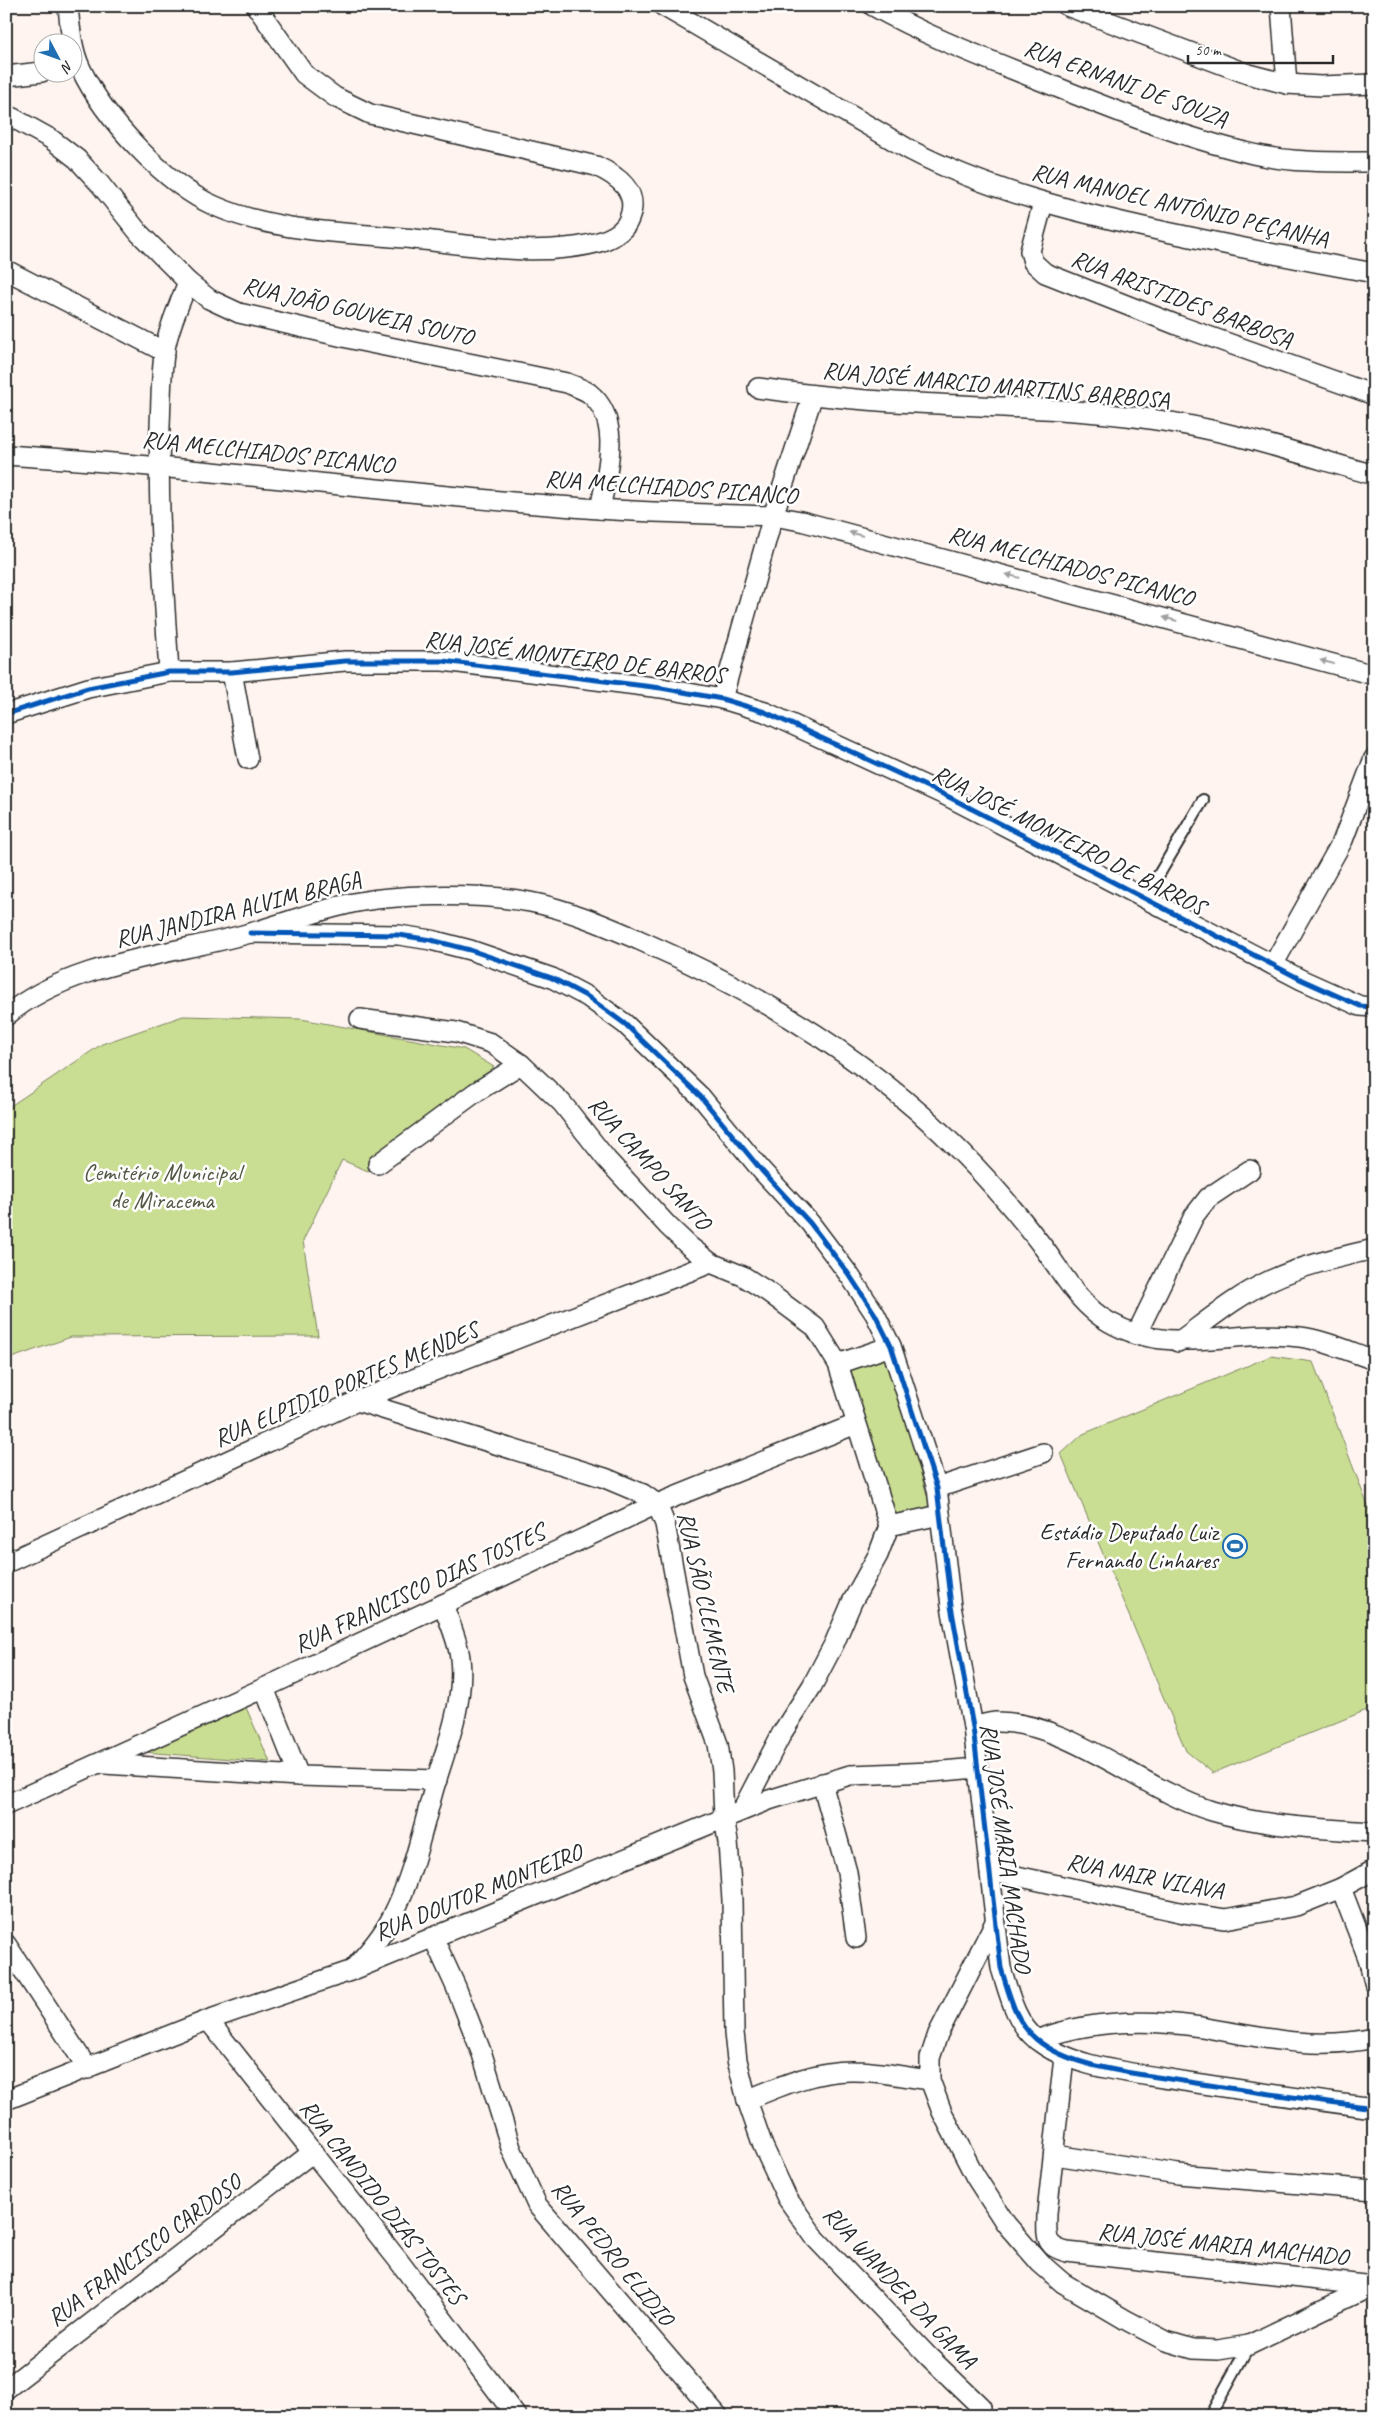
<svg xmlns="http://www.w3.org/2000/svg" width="1380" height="2422" font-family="Caveat,sans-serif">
<rect width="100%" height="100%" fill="#fff4ef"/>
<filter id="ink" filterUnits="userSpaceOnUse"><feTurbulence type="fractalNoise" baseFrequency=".02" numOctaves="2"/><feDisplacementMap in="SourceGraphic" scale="10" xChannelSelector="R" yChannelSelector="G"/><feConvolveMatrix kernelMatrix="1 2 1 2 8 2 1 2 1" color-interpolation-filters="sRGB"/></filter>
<g filter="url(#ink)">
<g fill="#cade93" stroke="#7a845f">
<polygon points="183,1016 301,1019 464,1049 494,1067 368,1171 342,1160 303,1241 318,1336 71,1337 6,1360 6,1109 102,1044"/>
<polygon points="886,1351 931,1509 883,1517 842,1367"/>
<polygon points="1271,1356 1313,1362 1374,1522 1374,1707 1213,1773 1186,1751 1061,1454 1083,1434"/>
<polygon points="244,1703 270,1762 143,1752"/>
</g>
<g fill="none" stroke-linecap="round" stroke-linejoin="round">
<defs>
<g id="lane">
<polyline points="1145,898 1203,800"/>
<polyline points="1210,2416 1249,2345"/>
</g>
<g id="street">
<path d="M68 6C70 27 72 51 81 69 104 118 166 185 215 206 276 233 349 232 414 239 464 244 516 254 566 248 586 246 621 241 629 219 640 192 618 176 596 166L370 114 335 97 304 74 256 6"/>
<path d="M663 6 910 150C989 191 1075 212 1162 231 1232 246 1303 260 1374 273"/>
<path d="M873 6C926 36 982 57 1039 80 1108 108 1180 137 1253 154 1292 163 1334 162 1374 162"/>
<polyline points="1067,6 1248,74 1287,84 1321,86 1374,84"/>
<polyline points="1281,6 1287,84"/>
<polyline points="6,76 42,72"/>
<path d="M6 114 51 139 77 159 100 184 139 233 188 282 209 299 239 313 365 342 567 383C574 386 583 389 589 393 623 420 607 473 600 509"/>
<polyline points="1043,203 1030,251 1033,262 1045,273 1177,325 1374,395"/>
<polyline points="6,270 165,352"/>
<path d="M758 388C810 395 863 401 916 403 994 407 1072 408 1150 419 1226 429 1300 454 1374 475"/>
<path d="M6 455C205 467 401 495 599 509 657 513 715 514 773 516L801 521 1374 675"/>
<path d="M169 672C164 590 157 508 160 426 161 402 161 378 164 354 168 329 179 305 188 282"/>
<polyline points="232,672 248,759"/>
<polyline points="722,699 773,516 813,395"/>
<polyline points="6,714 88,688 169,672 232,672 345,661 443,661 661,688 722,699 765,712 947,796 1302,980 1360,1006 1374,1007"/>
<path d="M250 933 399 935 431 940 470 950 552 978 588 997 625 1024 701 1097 762 1171 810 1223 850 1276 875 1314 891 1346 937 1488 951 1606 973 1727 1001 1968C1009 1993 1015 2022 1036 2039 1069 2067 1128 2072 1170 2079 1238 2090 1306 2099 1374 2108"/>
<polyline points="1273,965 1343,840 1374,758"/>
<path d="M6 1016C68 962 177 954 254 932 284 923 314 912 344 905 393 893 480 893 530 902 567 909 604 925 639 940 758 992 871 1060 962 1153 991 1182 1018 1214 1043 1247 1063 1274 1079 1305 1109 1322 1172 1358 1234 1328 1300 1337 1324 1340 1351 1352 1374 1360"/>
<polyline points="360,1019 456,1032 491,1043 521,1064 562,1103 607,1160 668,1226 689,1246 711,1263 743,1276 768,1292 815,1327 838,1364 889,1526"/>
<polyline points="378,1164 476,1092 521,1064"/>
<polyline points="1136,1335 1194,1216 1208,1198 1250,1170"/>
<path d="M1178 1342C1207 1321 1238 1295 1271 1280 1303 1265 1340 1257 1374 1249"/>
<polyline points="838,1364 891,1346"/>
<polyline points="357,1401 605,1478 643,1494 657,1504 665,1524 693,1676 718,1744 722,1771 724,1817 728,1842 732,1900 734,2033 737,2060 747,2100 763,2146 787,2198 816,2239 929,2357 981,2407"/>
<polyline points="937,1488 1043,1453"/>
<polyline points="6,1563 357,1401 711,1263"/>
<polyline points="264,1688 299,1776"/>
<path d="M973 1727C980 1725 988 1723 996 1722 1068 1721 1142 1790 1212 1811 1262 1826 1321 1829 1374 1832"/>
<polyline points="104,1764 299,1776 437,1780"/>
<polyline points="822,1783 847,1872 856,1938"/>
<polyline points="6,1805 264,1688 657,1504 856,1424"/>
<polyline points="742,1810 782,1733 812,1686 834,1644 852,1602 878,1555 889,1526 940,1515"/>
<polyline points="990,1870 1184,1913 1225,1919 1296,1906 1341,1888 1374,1870"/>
<polyline points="1341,1888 1368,1958 1374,1982"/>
<polyline points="995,1922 938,2034 930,2058 930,2080 942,2112 975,2176 1006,2224 1040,2263 1063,2283 1126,2320 1166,2341 1193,2349 1218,2350 1249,2345 1372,2286"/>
<polyline points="433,1937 456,1987 482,2054 511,2148 537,2205 718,2416"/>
<polyline points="6,1944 88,2069"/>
<path d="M355 1967C369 1951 384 1934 393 1915 413 1875 422 1831 434 1788 446 1748 465 1702 460 1658 458 1640 449 1622 443 1604"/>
<polyline points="208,2020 398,2260 516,2416"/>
<path d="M1037 2040C1089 2020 1146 2019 1201 2027 1260 2037 1314 2051 1374 2038"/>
<path d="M1064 2057 1047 2213C1047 2235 1043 2246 1067 2252L1373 2286"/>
<polyline points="6,2100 208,2020 353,1970 769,1800 850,1775 932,1772 976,1768"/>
<path d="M747 2100C780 2086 817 2070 854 2071 879 2071 905 2077 930 2080"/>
<polyline points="1055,2155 1178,2174 1374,2190"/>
<polyline points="6,2389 313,2152"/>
</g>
</defs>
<use href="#lane" stroke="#2b2b2b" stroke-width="14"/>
<use href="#street" stroke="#2b2b2b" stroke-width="22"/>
<use href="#lane" stroke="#fff" stroke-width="10"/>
<use href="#street" stroke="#fff" stroke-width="19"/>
<defs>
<g id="cycleway">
<polyline points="6,714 88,688 169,672 232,672 345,661 443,661 661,688 722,699 765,712 947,796 1302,980 1360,1006 1374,1007"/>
<path d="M250 933 399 935 431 940 470 950 552 978 588 997 625 1024 701 1097 762 1171 810 1223 850 1276 875 1314 891 1346 937 1488 951 1606 973 1727 1001 1968C1009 1993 1015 2022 1036 2039 1069 2067 1128 2072 1170 2079 1238 2090 1306 2099 1374 2108"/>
</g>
</defs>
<use href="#cycleway" stroke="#fff" stroke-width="8"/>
<use href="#cycleway" stroke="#0057b8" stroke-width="5"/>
</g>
<defs><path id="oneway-solid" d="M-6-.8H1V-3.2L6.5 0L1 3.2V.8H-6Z" transform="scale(1.25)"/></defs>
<g fill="#a0a0a0">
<use href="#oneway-solid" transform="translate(856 534) rotate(-165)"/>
<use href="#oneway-solid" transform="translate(1013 576) rotate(-165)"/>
<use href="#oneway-solid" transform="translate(1170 619) rotate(-165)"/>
<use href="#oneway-solid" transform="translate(1327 662) rotate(-165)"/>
</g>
</g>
<defs>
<symbol id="stadium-ring" viewBox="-11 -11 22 22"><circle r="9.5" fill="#fff" stroke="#1f6fb2" stroke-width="1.5"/><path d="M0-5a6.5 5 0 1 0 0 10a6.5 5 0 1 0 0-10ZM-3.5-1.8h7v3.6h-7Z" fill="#1f6fb2"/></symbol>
</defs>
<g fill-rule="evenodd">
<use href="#stadium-ring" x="1221" y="1532" width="28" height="28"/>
</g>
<g text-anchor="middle" stroke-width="5" stroke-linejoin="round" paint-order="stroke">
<g font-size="24" fill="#2b2b2b" stroke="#fff">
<text transform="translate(1126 83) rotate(20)" y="8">RUA ERNANI DE SOUZA</text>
<text transform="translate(1180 205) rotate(13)" y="8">RUA MANOEL ANTÔNIO PEÇANHA</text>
<text transform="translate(1182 299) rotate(21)" y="8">RUA ARISTIDES BARBOSA</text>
<text transform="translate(358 311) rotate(13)" y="8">RUA JOÃO GOUVEIA SOUTO</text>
<text transform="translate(996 385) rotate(5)" y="8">RUA JOSÉ MARCIO MARTINS BARBOSA</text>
<text transform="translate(268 452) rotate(6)" y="8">RUA MELCHIADOS PICANCO</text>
<text transform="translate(671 487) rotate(4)" y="8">RUA MELCHIADOS PICANCO</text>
<text transform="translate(1071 566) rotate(15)" y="8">RUA MELCHIADOS PICANCO</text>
<text transform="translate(575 657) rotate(7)" y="8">RUA JOSÉ MONTEIRO DE BARROS</text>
<text transform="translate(1069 840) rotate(27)" y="8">RUA JOSÉ MONTEIRO DE BARROS</text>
<text transform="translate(238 909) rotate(-14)" y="8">RUA JANDIRA ALVIM BRAGA</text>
<text transform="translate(650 1163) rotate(48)" y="8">RUA CAMPO SANTO</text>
<text transform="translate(346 1384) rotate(-23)" y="8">RUA ELPIDIO PORTES MENDES</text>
<text transform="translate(419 1588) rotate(-25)" y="8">RUA FRANCISCO DIAS TOSTES</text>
<text transform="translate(706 1602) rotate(77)" y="8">RUA SÃO CLEMENTE</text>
<text transform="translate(1006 1848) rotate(82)" y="8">RUA JOSÉ MARIA MACHADO</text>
<text transform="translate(1145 1876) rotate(11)" y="8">RUA NAIR VILAVA</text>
<text transform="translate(478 1892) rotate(-22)" y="8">RUA DOUTOR MONTEIRO</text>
<text transform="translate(383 2202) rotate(52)" y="8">RUA CANDIDO DIAS TOSTES</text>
<text transform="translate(1223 2244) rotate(6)" y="8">RUA JOSÉ MARIA MACHADO</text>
<text transform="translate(144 2250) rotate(-37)" y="8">RUA FRANCISCO CARDOSO</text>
<text transform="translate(613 2253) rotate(51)" y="8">RUA PEDRO ELIDIO</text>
<text transform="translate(900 2287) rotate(47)" y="8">RUA WANDER DA GAMA</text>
</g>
<g font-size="24" fill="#535845" stroke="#fff">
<text x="162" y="1180">Cemitério Municipal<tspan x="162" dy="28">de Miracema</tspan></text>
</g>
<g font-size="24" fill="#2b2b2b" stroke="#fff" text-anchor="end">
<text x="1218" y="1540">Estádio Deputado Luiz<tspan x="1218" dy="28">Fernando Linhares</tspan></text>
</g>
</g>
<rect width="1380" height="2422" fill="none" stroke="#fff" stroke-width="25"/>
<rect x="12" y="12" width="1355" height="2397" fill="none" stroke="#2b2b2b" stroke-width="2" filter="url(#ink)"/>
<g transform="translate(58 58) rotate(131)"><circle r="24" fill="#ffffff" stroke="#aaaaaa"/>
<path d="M0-4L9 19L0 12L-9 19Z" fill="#1f6fb2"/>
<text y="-8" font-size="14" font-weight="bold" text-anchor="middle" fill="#2b2b2b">N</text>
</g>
<path d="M1188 55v8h145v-8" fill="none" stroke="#2b2b2b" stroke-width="2.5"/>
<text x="1195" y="55" font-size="15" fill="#2b2b2b" stroke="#ffffff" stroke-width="4" paint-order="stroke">50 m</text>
</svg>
